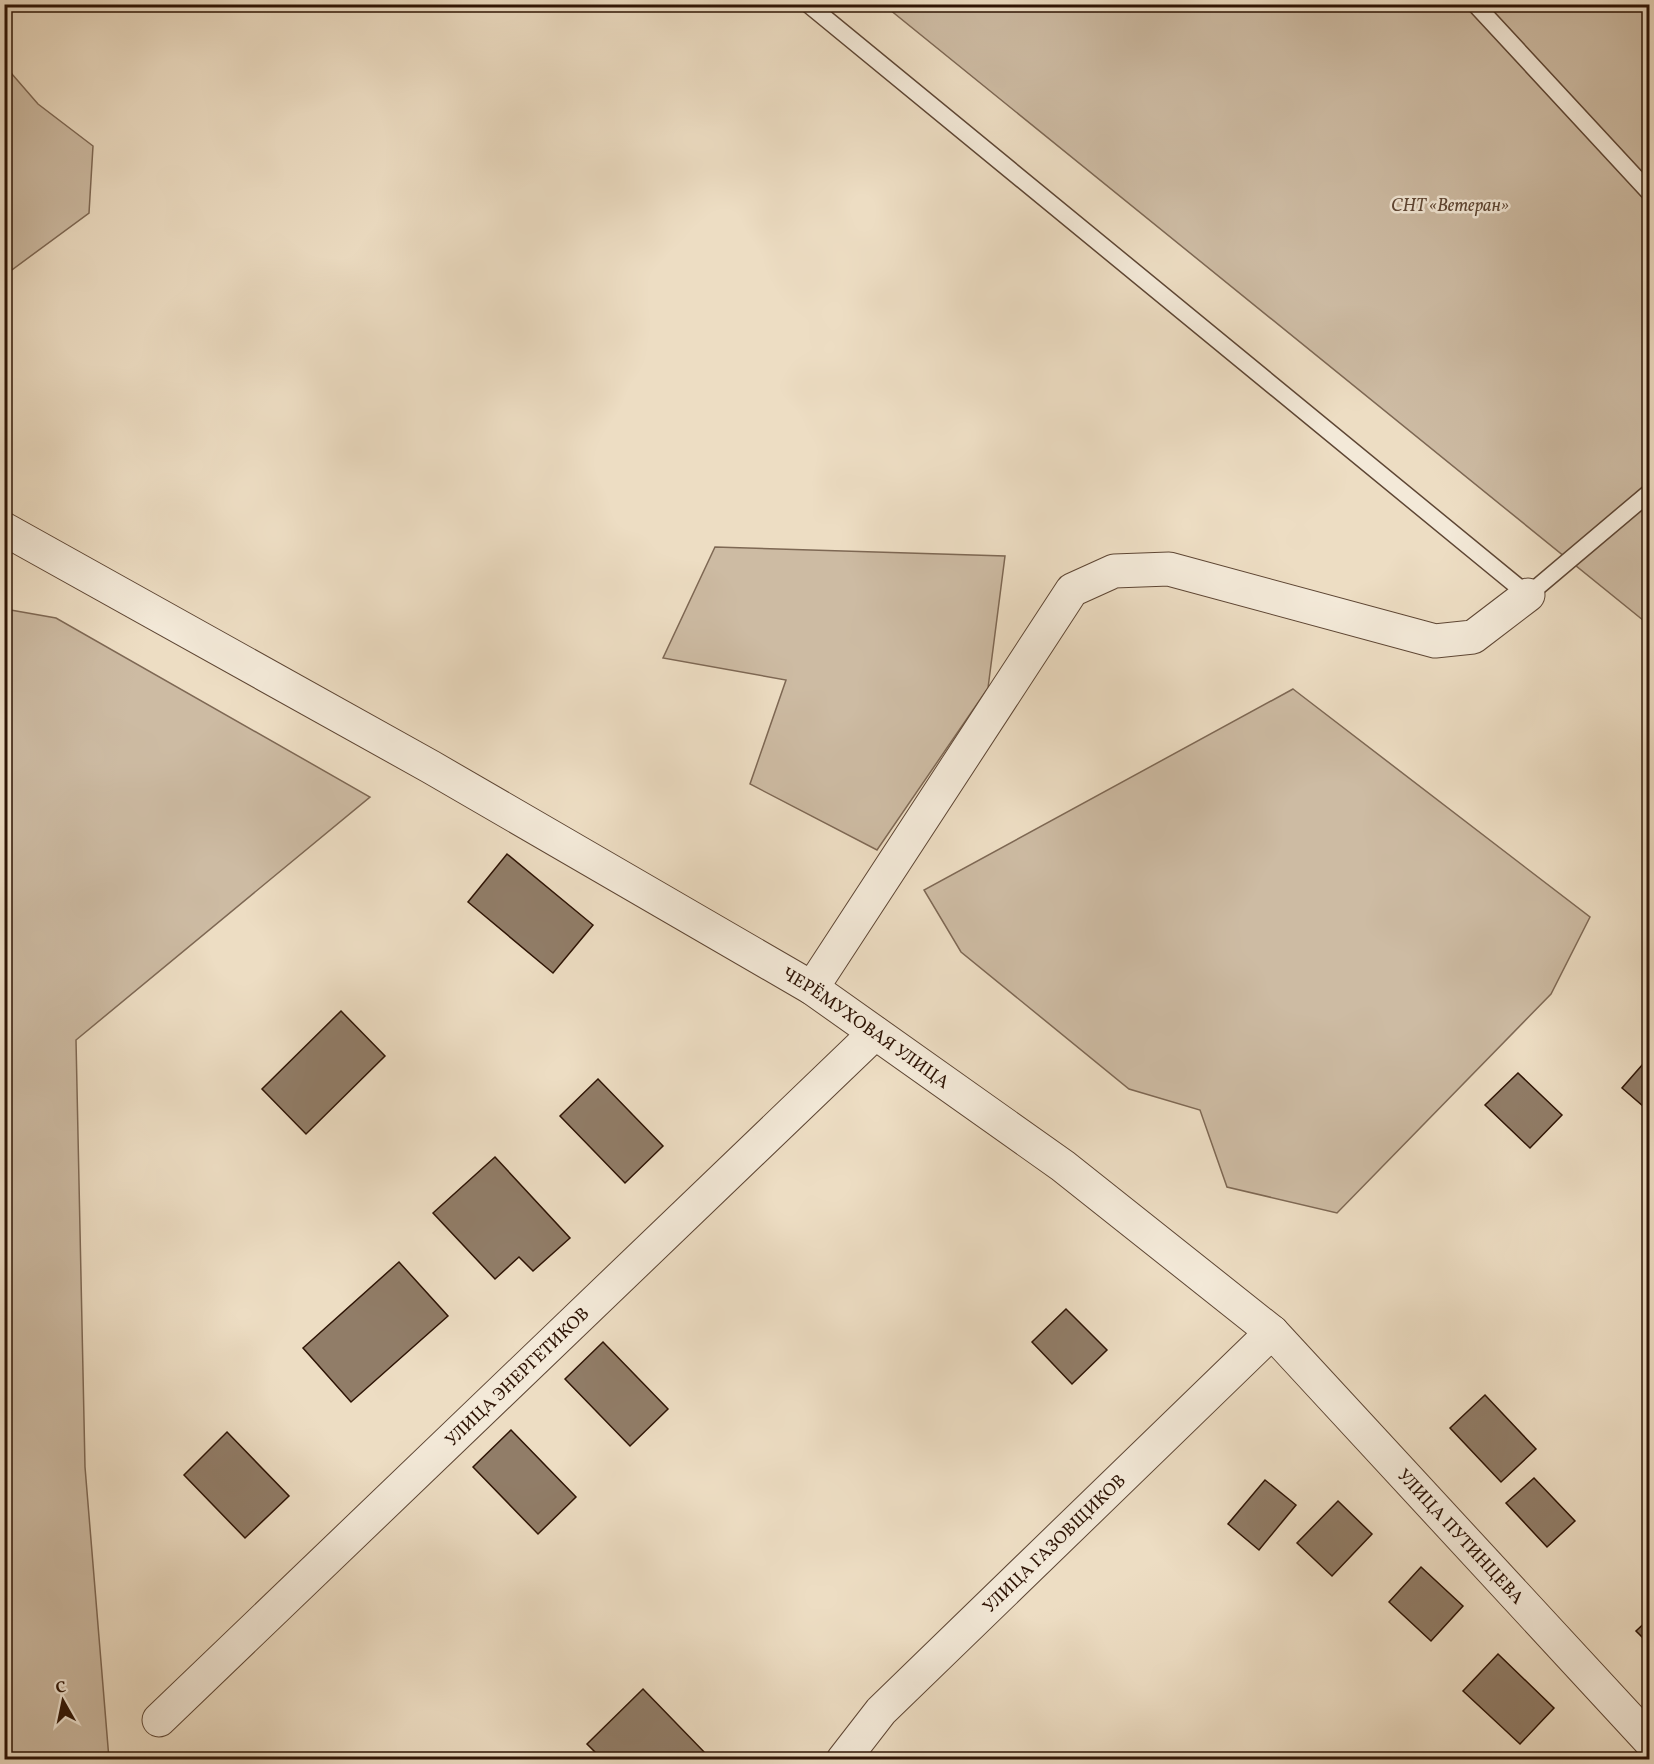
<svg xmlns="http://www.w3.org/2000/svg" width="1654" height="1764" font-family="Vollkorn,serif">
<rect width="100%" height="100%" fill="#edddc3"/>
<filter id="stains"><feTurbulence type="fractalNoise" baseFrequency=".00333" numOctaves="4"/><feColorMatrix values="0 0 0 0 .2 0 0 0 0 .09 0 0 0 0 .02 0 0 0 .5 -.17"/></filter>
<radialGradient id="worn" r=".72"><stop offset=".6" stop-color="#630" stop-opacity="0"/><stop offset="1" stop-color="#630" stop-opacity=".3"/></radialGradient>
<g fill="#cdbba3" stroke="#7e6854" stroke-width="1.5">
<polygon points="884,5 1649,5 1649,625"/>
<polygon points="5,66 38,104 93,146 89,213 5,275"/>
<polygon points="715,547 1005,556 988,688 877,850 750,784 786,680 663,658"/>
<polygon points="5,609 56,618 370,797 76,1040 85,1467 109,1759 5,1759"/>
<polygon points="1293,689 1590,917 1551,994 1337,1213 1227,1187 1200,1110 1129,1089 961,952 924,890"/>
</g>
<g fill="#917d68" stroke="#2e1405" stroke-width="1.5">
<polygon points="507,854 593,925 553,973 468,902"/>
<polygon points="341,1011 385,1056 306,1134 262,1089"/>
<polygon points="1650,1056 1650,1112 1622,1088"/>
<polygon points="1518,1073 1562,1115 1530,1148 1485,1105"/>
<polygon points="598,1079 663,1146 625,1183 560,1116"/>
<polygon points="495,1157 570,1238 533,1271 519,1257 495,1279 433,1213"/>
<polygon points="399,1262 448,1316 351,1402 303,1348"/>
<polygon points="1066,1309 1107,1350 1072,1384 1032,1342"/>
<polygon points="603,1342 668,1409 630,1446 565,1379"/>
<polygon points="1485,1395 1536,1449 1501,1482 1450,1428"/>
<polygon points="511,1430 576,1497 538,1534 473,1467"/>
<polygon points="227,1432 289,1496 245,1538 184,1475"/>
<polygon points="1534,1478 1575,1521 1547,1547 1506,1503"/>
<polygon points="1265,1480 1296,1505 1259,1550 1228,1524"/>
<polygon points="1338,1501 1372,1534 1332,1576 1297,1543"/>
<polygon points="1421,1567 1463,1606 1431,1641 1389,1602"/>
<polygon points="1650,1618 1650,1645 1636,1631"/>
<polygon points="1498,1654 1554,1708 1520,1744 1463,1691"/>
<polygon points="643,1689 709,1757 707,1760 603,1760 587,1744"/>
</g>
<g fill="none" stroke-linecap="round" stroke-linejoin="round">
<defs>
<g id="lane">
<polyline points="808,4 1528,595 1650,492"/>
<polyline points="1475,4 1650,193"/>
</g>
<g id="street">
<path id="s1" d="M4 529 431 767 812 988 1063 1166 1272 1332 1650 1741"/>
<polyline points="812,988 1072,590 1114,571 1169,569 1435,641 1473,637 1528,595"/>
<path id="s2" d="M159 1720 875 1033"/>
<path id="s3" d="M843 1760 881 1711 1272 1332"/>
</g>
</defs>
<use href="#lane" stroke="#5e4634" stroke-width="19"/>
<use href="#street" stroke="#5e4634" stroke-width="35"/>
<use href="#lane" stroke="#f3e9d8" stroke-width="16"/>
<use href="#street" stroke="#f3e9d8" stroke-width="33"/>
</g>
<g text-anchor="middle" stroke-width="5" stroke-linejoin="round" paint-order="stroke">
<g font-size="18" font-style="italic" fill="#5e4634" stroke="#f3e9d8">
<text x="1450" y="211">СНТ «Ветеран»</text>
</g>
<g font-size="18" fill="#2e1405" stroke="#f3e9d8">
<text dy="6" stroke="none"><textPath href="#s1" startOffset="996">ЧЕРЁМУХОВАЯ УЛИЦА</textPath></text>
<text dy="6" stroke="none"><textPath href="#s2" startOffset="496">УЛИЦА ЭНЕРГЕТИКОВ</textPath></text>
<text dy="6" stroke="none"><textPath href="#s1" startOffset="1782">УЛИЦА ПУТИНЦЕВА</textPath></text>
<text dy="6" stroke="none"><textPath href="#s3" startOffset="303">УЛИЦА ГАЗОВЩИКОВ</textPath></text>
</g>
</g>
<rect width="1654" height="1764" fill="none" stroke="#edddc3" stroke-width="24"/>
<rect x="6" y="6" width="1642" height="1752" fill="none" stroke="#2e1405" stroke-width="3"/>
<rect x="12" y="12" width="1630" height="1740" fill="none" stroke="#2e1405" stroke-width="1.5"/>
<g transform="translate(63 1701) rotate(351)" stroke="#f3e9d8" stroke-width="4.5" paint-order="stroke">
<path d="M0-4.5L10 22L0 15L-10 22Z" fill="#2e1405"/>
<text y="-9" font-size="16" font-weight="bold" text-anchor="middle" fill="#2e1405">С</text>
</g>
<rect width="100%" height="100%" filter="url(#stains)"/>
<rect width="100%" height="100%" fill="url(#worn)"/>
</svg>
